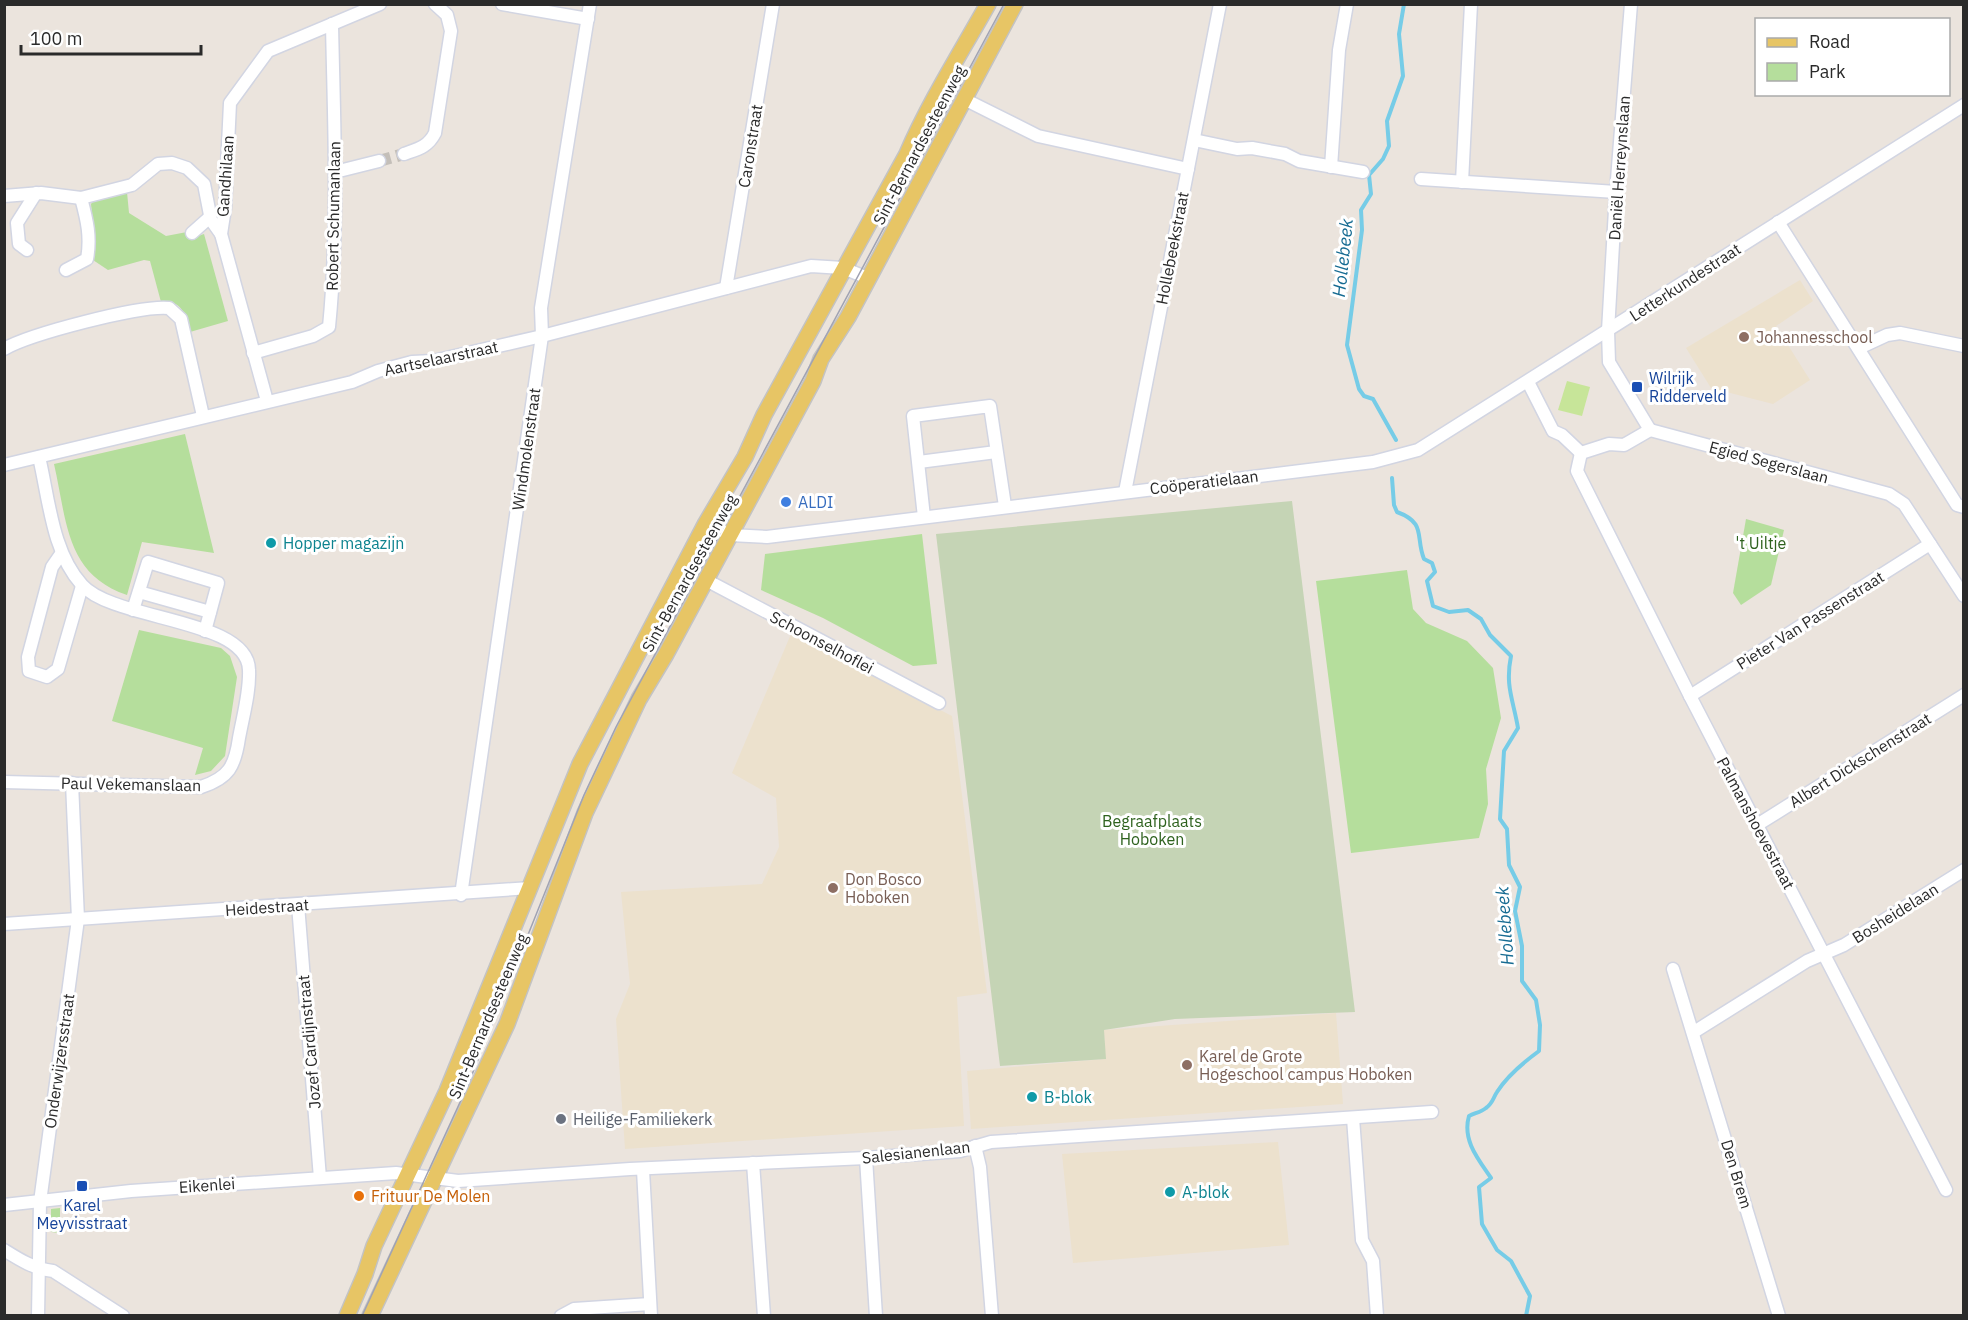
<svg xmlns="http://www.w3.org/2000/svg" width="1968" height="1320" font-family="'IBM Plex Sans',sans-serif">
<rect width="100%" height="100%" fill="#ebe4dd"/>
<g fill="#ece1cd">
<polygon points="1800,280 1813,301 1776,326 1810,380 1773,404 1711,388 1686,348"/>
<polygon points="791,634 952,716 987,993 957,997 964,1126 625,1149 616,1019 630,984 621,892 762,884 779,847 776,798 732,773"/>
<polygon points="1336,1013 1343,1104 971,1129 967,1071 1105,1059 1104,1030"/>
<polygon points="1278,1142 1289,1245 1073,1263 1062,1154"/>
</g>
<g fill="#b5de9c">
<path d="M127 192 129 213 166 236 187 232 195 237 204 234 228 321 190 332C185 315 183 300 161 302L150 261 144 260 108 270 90 258 94 235 91 204 94 200Z"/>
<path d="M185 434 214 553 142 542 127 595C65 574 67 520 54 464Z"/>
<polygon points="1746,519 1784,530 1771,585 1741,605 1733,593"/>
<polygon points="922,534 937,664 913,666 823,618 761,590 765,554"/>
<polygon points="1407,570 1413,609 1426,623 1467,641 1493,668 1501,718 1486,769 1488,804 1479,838 1351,853 1316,581"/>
<polygon points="139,630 221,648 230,656 237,677 225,756 211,771 195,775 203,748 112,721"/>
<polygon points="60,1208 60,1233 51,1232 51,1209"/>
</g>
<polygon fill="#c5d4b5" points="1292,501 1355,1012 1175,1019 1104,1030 1106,1059 1000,1066 936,534"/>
<polygon fill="#c7e599" points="1567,381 1590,387 1582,416 1558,410"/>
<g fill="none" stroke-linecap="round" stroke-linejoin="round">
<g stroke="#76cce7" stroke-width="4">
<polyline points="1396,440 1373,399 1364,396 1359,389 1347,345 1362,230 1361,210 1371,194 1369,175 1383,159 1389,146 1387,121 1403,76 1399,34 1404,4"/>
<path d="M1392 478 1394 505 1397 512C1427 523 1415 537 1424 559L1432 563 1435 572 1427 581 1433 606 1449 612 1468 610 1481 619 1490 635 1511 656C1505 686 1513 699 1518 728L1504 751 1500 819 1507 829 1509 865 1520 887 1515 911 1522 946V981L1536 1000 1540 1025 1539 1051C1524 1062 1507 1076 1497 1092 1493 1098 1493 1103 1486 1108 1481 1112 1475 1113 1469 1116 1462 1140 1478 1159 1491 1178L1479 1187 1482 1224 1497 1250 1511 1261 1530 1296 1526 1316"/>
</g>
<polyline stroke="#c4bfb9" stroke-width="12" stroke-dasharray="12 6" stroke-linecap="butt" points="379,161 404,154"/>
<defs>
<g id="minor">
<polyline points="502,4 588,19"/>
<polyline points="1631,4 1616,192 1608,331 1609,362 1650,430"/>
<polyline points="964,99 1038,136 1188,169"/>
<polyline points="1194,140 1237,149 1252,148 1285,154 1299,161 1363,172"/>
<path d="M404 154C418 149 428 147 435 133L451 31 447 15 435 4"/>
<polyline points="1331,167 1339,50 1347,4"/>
<polyline points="335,172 379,161"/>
<polyline points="1421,179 1616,192"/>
<polyline points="1462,182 1471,4"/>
<polyline points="4,196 41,193 81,198 132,185 158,164 172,163 187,168 204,184 211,220 221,234"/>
<polyline points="1778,222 1957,505 1964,507"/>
<polyline points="192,233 210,217"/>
<polyline points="27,250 19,244 17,223 36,193"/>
<path d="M66 270 87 259C91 237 87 220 81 198"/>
<polyline points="726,288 773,4"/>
<polyline points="1859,348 1887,335 1900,333 1964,346"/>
<path d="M4 349C30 334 140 305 169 308L181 319 203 416"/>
<path d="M253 353 313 336 329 327C339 226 334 125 332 24"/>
<polyline points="1528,382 1553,431 1562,435 1581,453"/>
<polyline points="267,401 221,234 225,208 230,103 268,51 380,4"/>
<polyline points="1650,430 1889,494 1904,504 1964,596"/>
<polyline points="1581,453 1577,471 1690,696 1946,1190"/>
<polyline points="1581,453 1609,444 1624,445 1650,430"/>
<polyline points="919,462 996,452"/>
<polyline points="4,465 352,382 378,371 412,362 433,361 542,336 811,266 843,268 868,278"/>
<polyline points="1125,492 1220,4"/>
<polyline points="924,517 913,416 990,406 1005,506"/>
<polyline points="706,523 730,535 767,537 1373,462 1418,450 1964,105"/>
<polyline points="61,554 52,567 28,657 29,671 47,677 58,669 82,586"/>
<polyline points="706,580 939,703"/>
<polyline points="139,592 210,612"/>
<polyline points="133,610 148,562 218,583 205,631"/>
<polyline points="1690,696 1930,544"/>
<path d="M4 782 201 787C229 778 235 766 239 738 243 716 250 692 249 670 248 618 114 621 82 585 52 552 49 499 39 457"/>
<polyline points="1757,825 1964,695"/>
<polyline points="461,895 542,336 541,308 590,4"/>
<polyline points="298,905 320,1178"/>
<polyline points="4,924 530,888"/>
<polyline points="1673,969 1779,1316"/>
<polyline points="1694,1032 1807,961 1844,945 1964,870"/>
<polyline points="1353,1118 1362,1240 1373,1261 1377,1316"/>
<polyline points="975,1146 980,1167 992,1316"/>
<polyline points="866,1158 876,1316"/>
<polyline points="753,1163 764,1316"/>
<polyline points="643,1170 651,1316"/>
<polyline points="4,1205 131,1191 396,1173 458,1181 630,1169 866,1158 960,1151 991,1142 1432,1112"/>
<path d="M4 1250C20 1260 34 1269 53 1271L123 1316"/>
<polyline points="38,1316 40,1202 78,919 72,783"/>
<polyline points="561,1316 574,1309 650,1304"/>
</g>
<g id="major">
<path d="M347 1316 365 1274 374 1246 447 1091 580 764 706 523 745 457 764 415 907 154C930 101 960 54 988 4"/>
<polyline points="370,1316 507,1024 585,813 639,699 666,654 813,381 821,359 848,317 1015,4"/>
</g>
</defs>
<use href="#minor" stroke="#d2d5e2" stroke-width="15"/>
<use href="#major" stroke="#c3c3c3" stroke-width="18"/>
<use href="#minor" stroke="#fff" stroke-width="12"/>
<use href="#major" stroke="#e7c565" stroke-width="15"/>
<polyline stroke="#a0a3b3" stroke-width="1.5" points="362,1316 467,1087 584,795 616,727 1004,4"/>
</g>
<g fill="#8d6e63" stroke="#fff" stroke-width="2">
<circle cx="1744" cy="337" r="6"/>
<circle cx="833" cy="888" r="6"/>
<circle cx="1187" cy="1065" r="6"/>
</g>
<g fill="#1a4fb4" stroke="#fff" stroke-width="2">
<rect x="1631" y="381" width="12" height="12" rx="3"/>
<rect x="76" y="1180" width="12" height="12" rx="3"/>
</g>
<circle fill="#3f7fe0" stroke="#fff" stroke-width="2" cx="786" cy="502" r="6"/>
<g fill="#0f9aa8" stroke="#fff" stroke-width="2">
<circle cx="271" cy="543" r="6"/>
<circle cx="1032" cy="1097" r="6"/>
<circle cx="1170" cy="1192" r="6"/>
</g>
<circle fill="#6b7280" stroke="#fff" stroke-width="2" cx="561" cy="1119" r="6"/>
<circle fill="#e8710a" stroke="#fff" stroke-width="2" cx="359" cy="1196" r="6"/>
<g text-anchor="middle" stroke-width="6" stroke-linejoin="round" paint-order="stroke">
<g font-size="16" fill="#2a2a2a" stroke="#fff">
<text transform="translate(919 145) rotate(-62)" y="6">Sint-Bernardsesteenweg</text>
<text transform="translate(750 146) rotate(-81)" y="6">Caronstraat</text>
<text transform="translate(1619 168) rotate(-86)" y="6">Daniël Herreynslaan</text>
<text transform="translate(225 176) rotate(-86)" y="6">Gandhilaan</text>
<text transform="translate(333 216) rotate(-89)" y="6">Robert Schumanlaan</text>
<text transform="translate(1172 248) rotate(-79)" y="6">Hollebeekstraat</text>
<text transform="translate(1685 282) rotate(-33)" y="6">Letterkundestraat</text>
<text transform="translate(441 358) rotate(-12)" y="6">Aartselaarstraat</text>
<text transform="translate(526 449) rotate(-82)" y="6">Windmolenstraat</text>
<text transform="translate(1769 462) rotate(15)" y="6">Egied Segerslaan</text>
<text transform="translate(1204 482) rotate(-7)" y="6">Coöperatielaan</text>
<text transform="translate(689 573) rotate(-61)" y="6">Sint-Bernardsesteenweg</text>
<text transform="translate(1810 620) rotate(-32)" y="6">Pieter Van Passenstraat</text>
<text transform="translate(822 642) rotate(28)" y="6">Schoonselhoflei</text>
<text transform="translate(1860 760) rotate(-32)" y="6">Albert Dickschenstraat</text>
<text transform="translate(131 784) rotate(1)" y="6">Paul Vekemanslaan</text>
<text transform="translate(1756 823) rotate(62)" y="6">Palmanshoevestraat</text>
<text transform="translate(267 907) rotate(-4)" y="6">Heidestraat</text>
<text transform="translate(1895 913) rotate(-32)" y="6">Bosheidelaan</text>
<text transform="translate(488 1016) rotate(-67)" y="6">Sint-Bernardsesteenweg</text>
<text transform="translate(309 1042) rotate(-95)" y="6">Jozef Cardijnstraat</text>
<text transform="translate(59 1061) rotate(-82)" y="6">Onderwijzersstraat</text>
<text transform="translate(916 1152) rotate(-6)" y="6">Salesianenlaan</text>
<text transform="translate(1737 1174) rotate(73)" y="6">Den Brem</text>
<text transform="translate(207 1185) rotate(-4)" y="6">Eikenlei</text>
</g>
<g font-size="16" fill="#785e54" stroke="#fff" text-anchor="start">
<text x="1756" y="343">Johannesschool</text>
<text x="845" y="885">Don Bosco<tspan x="845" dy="18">Hoboken</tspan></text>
<text x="1199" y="1062">Karel de Grote<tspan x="1199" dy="18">Hogeschool campus Hoboken</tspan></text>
</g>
<g font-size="16" fill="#164399" stroke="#fff" text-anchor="start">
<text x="1649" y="384">Wilrijk<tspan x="1649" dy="18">Ridderveld</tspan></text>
<text x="82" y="1211" text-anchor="middle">Karel<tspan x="82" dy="18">Meyvisstraat</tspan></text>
</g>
<g font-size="16" fill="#366cbe" stroke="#fff" text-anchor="start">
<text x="798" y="508">ALDI</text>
</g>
<g font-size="16" fill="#0d838f" stroke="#fff" text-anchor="start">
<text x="283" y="549">Hopper magazijn</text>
<text x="1044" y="1103">B-blok</text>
<text x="1182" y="1198">A-blok</text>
</g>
<g font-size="16" fill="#2e621e" stroke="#fff">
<text x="1761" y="549">'t Uiltje</text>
<text x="1152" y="827">Begraafplaats<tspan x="1152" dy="18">Hoboken</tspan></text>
</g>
<g font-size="16" fill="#5b616d" stroke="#fff" text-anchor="start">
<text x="573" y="1125">Heilige-Familiekerk</text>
</g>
<g font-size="16" fill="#c56008" stroke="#fff" text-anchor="start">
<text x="371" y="1202">Frituur De Molen</text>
</g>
<g font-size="18" font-style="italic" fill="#166b92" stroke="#fff">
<text transform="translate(1343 258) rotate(-84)" y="6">Hollebeek</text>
<text transform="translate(1505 926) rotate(-94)" y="6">Hollebeek</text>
</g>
</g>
<rect width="1968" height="1320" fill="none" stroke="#2a2a2a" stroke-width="12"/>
<rect x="1755" y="18" width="195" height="78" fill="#ffffff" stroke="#aaaaaa" stroke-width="1.5"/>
<rect x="1767" y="38" width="30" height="9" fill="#e7c565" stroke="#aaaaaa" stroke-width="1.5"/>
<text x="1809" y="48" font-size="18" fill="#2a2a2a">Road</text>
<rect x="1767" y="63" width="30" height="18" fill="#b5de9c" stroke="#aaaaaa" stroke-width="1.5"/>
<text x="1809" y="78" font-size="18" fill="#2a2a2a">Park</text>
<path d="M21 45v9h180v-9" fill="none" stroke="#2a2a2a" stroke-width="3"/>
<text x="30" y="45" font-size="18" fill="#2a2a2a" stroke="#ffffff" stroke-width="4.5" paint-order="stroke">100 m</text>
</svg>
